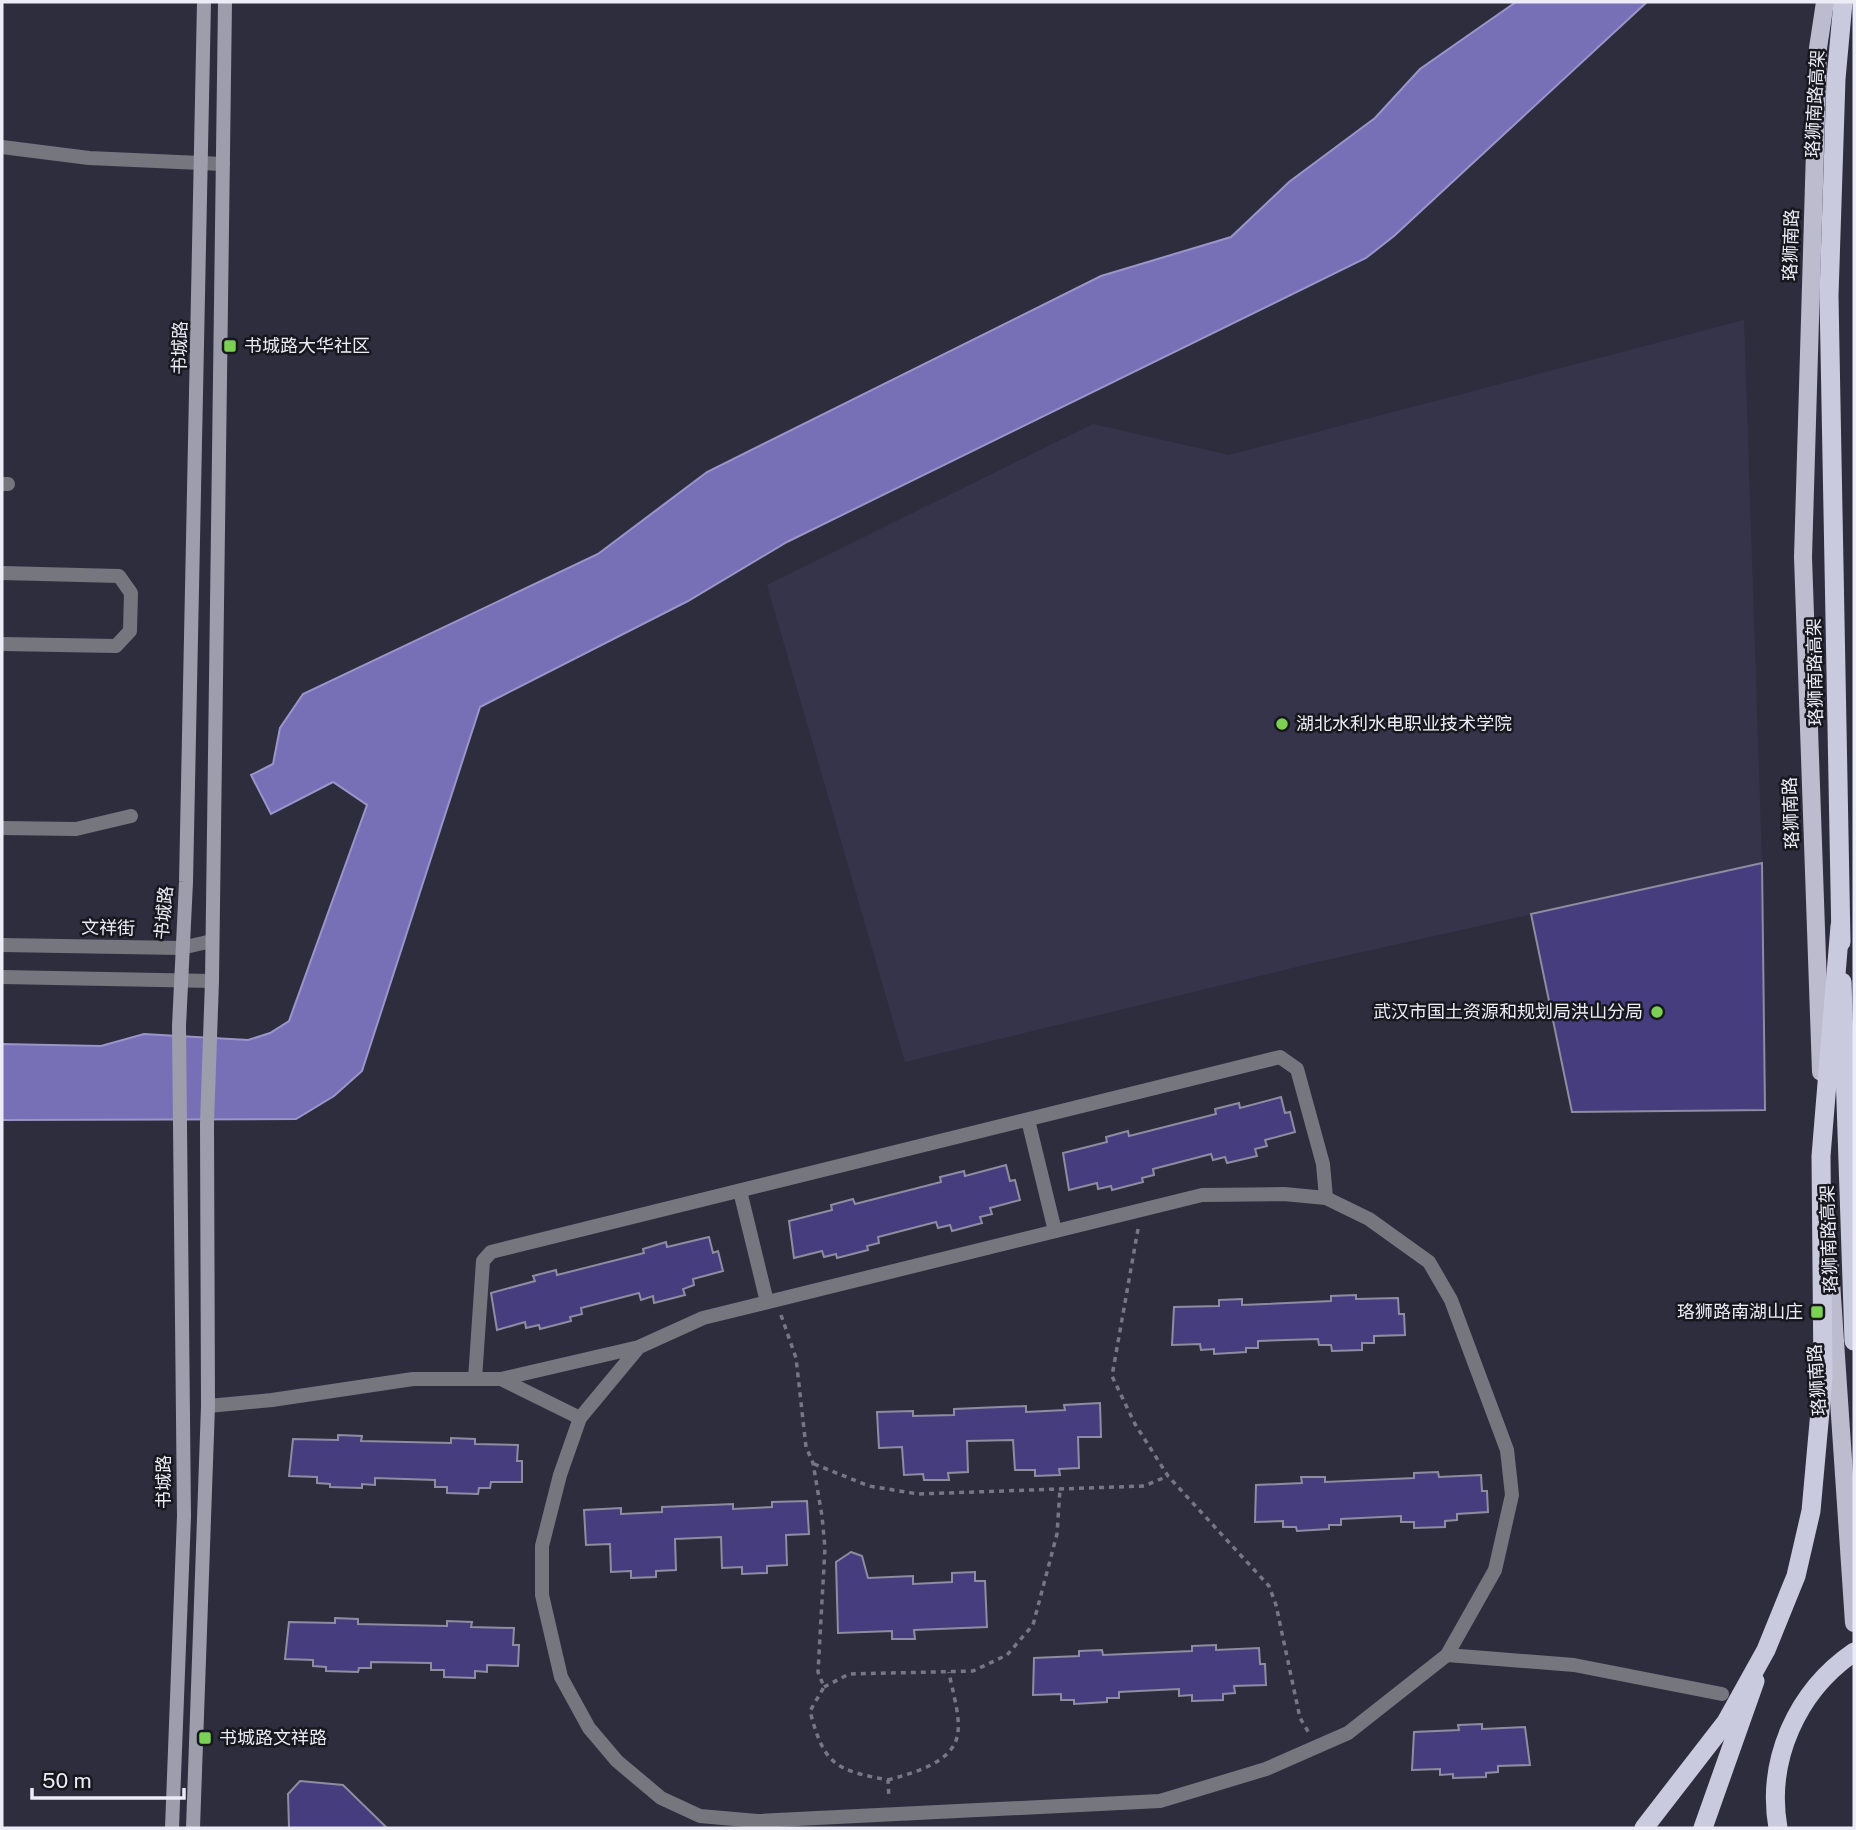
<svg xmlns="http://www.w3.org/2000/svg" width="1856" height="1830" font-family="'Public Sans','Noto Sans SC',sans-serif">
<rect width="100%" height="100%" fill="#2e2d3e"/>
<polygon fill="#36344b" points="1744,320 1762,863 1313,963 905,1062 767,585 1093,424 1229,455"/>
<polygon fill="#7770b7" stroke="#9a95ca" stroke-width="2" points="1516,2 1647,2 1394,236 1366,258 787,542 688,601 480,707 362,1071 334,1096 296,1119 2,1120 2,1044 101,1046 144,1034 248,1040 270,1033 289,1021 367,805 333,782 271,814 251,775 273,764 280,728 303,694 598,554 707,472 1101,276 1231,237 1289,182 1375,118 1420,69"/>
<g fill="#463d7f" stroke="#8d8ca1" stroke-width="2">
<polygon points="1762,863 1765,1110 1572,1112 1531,914"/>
<polygon points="1281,1097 1285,1113 1290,1112 1295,1132 1265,1140 1267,1146 1255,1149 1257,1156 1227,1163 1225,1157 1213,1160 1211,1154 1153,1169 1154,1175 1142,1178 1143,1182 1112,1190 1111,1186 1098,1189 1097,1183 1069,1190 1063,1153 1107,1142 1106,1137 1128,1131 1129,1136 1216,1114 1215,1109 1239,1103 1240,1108"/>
<polygon points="1006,1165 1010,1181 1015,1180 1020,1200 990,1208 992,1214 980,1217 982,1223 952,1231 950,1225 938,1228 936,1222 878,1237 879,1243 867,1246 868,1250 837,1258 836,1254 824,1257 822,1251 794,1258 789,1221 832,1210 831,1205 853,1199 855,1204 941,1182 940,1177 964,1171 965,1176"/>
<polygon points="709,1237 713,1253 718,1251 723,1271 693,1279 694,1285 683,1289 685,1295 654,1303 653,1296 641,1300 639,1293 581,1308 582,1314 570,1317 571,1321 540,1329 539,1325 526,1328 525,1322 497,1330 491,1293 535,1281 533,1276 556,1270 557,1275 644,1253 643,1249 666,1242 667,1247"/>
<polygon points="1356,1295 1356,1299 1398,1298 1399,1314 1404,1314 1405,1335 1374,1336 1374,1343 1362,1343 1362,1350 1332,1351 1331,1345 1319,1345 1318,1339 1258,1341 1258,1348 1246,1348 1246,1352 1214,1354 1214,1349 1201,1350 1200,1344 1172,1345 1174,1307 1219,1306 1219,1300 1242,1299 1242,1305 1331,1301 1331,1296"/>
<polygon points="1100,1403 1101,1437 1078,1437 1079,1468 1059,1469 1060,1475 1035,1476 1035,1470 1015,1470 1013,1440 967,1441 968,1472 948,1473 949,1480 924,1480 923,1474 904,1475 902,1447 879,1448 877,1412 913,1411 913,1416 954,1415 954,1409 1026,1406 1026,1412 1065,1410 1064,1405"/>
<polygon points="338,1435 362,1436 361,1441 451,1443 451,1438 475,1439 475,1444 518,1445 517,1461 522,1461 522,1482 491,1482 490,1488 479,1488 478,1494 447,1493 447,1487 435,1487 435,1480 375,1478 375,1485 362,1484 362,1488 330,1487 330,1484 317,1483 317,1477 289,1476 293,1439 338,1440"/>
<polygon points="1438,1472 1439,1477 1481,1475 1482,1491 1487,1491 1488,1512 1457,1514 1457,1520 1445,1521 1445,1527 1414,1528 1414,1522 1401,1522 1401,1516 1341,1519 1341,1525 1329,1525 1329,1529 1297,1531 1296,1527 1283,1527 1283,1521 1255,1522 1256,1485 1302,1483 1301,1477 1325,1477 1325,1482 1414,1478 1414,1473"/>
<polygon points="807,1501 809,1534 786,1535 787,1565 767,1566 767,1573 742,1574 742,1567 722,1568 721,1537 675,1539 676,1570 656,1571 656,1577 631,1578 631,1571 611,1572 610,1544 586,1545 584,1510 621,1508 621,1514 662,1512 662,1507 733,1504 733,1509 772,1507 772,1502"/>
<polygon points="851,1552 862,1556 868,1578 913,1576 913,1584 952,1582 952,1573 975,1572 975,1581 985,1581 987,1627 914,1630 915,1639 892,1639 892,1631 838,1633 836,1562"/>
<polygon points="335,1618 358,1619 358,1624 447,1626 447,1621 472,1622 471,1627 514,1628 513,1645 519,1645 518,1666 487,1665 487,1672 475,1671 475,1678 444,1677 444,1670 431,1670 431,1663 371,1662 371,1668 359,1668 358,1672 326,1671 326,1667 313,1666 313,1660 285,1659 289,1622 335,1623"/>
<polygon points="1216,1645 1216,1650 1259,1648 1260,1664 1265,1664 1266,1685 1234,1686 1235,1693 1223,1694 1223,1700 1192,1701 1192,1695 1179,1696 1179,1689 1119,1692 1119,1698 1107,1698 1107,1702 1074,1704 1074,1700 1061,1700 1061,1694 1033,1695 1034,1658 1079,1656 1079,1651 1102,1650 1103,1655 1192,1651 1192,1646"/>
<polygon points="1482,1724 1482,1729 1525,1727 1530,1765 1498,1766 1498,1772 1486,1773 1486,1777 1453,1778 1453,1774 1440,1775 1440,1769 1412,1770 1414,1732 1459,1730 1458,1725"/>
<polygon points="300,1781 343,1785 387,1828 289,1828 288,1794"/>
</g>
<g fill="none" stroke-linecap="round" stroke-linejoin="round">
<g stroke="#767684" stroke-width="3.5" stroke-dasharray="5 5" stroke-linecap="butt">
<polyline points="1138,1229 1112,1376 1135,1424 1168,1476 1269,1586 1276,1605 1300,1718 1309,1733"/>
<path d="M781 1315 796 1358 806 1447 813 1463 822 1516 825 1548 818 1672 824 1687 810 1711C824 1765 835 1770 888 1780L889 1799"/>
<polyline points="814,1464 869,1486 918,1494 1144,1486 1168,1476"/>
<polyline points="824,1687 849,1674 973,1671 1007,1655 1033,1625 1057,1534 1060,1489"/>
<path d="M888 1780C912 1773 955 1763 958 1732 960 1714 952 1690 949 1672"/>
</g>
<g stroke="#76767f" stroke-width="14">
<polyline points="2,147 89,158 223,164"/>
<polyline points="2,484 8,484"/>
<polyline points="2,573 119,576 131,593 130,631 116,646 2,644"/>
<polyline points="2,828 76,829 131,816"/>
<polyline points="1028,1120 1055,1231"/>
<polyline points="740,1191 767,1302"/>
<polyline points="475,1379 483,1261 491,1252 1280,1057 1297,1069 1323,1164 1326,1198"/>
<polyline points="501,1379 580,1418"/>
<polyline points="208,1406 272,1400 413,1379 501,1379 639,1347 703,1318 1202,1195 1284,1194 1326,1198 1369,1219 1429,1262 1451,1300 1507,1450 1512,1495 1495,1570 1447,1655 1348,1733 1266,1769 1160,1801 757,1821 700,1816 661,1798 617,1761 589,1728 561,1677 542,1595 542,1546 560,1475 580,1418 639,1347"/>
<polyline points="1447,1655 1574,1665 1722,1694"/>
</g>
<g stroke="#76767f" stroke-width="14">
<polyline points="2,945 181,948 212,941"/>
<polyline points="2,977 212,981"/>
</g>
<g stroke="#9e9dac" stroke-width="14">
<polyline points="172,1828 184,1516 179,1026 186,882 204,2"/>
<polyline points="193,1828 208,1406 207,1124 212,981 225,2"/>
</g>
<g stroke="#bcbcce" stroke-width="18">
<polyline points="1821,1072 1803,557 1818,48 1825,2"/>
<polyline points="1830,1267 1854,1623"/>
</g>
<g stroke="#cacade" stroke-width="19">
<polyline points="1841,942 1829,296 1836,79 1843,2"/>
<polyline points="1842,982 1854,1341"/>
<polyline points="1703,1828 1755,1681"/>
<path d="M1778 1828C1766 1760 1797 1691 1854 1652"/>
</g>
<polyline stroke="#cacade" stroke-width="19" points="1644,1828 1726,1722 1766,1650 1796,1576 1811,1511 1823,1378 1821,1156 1840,926"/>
</g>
<g fill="#7cd155" stroke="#17171e" stroke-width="2.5">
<rect x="223" y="339" width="14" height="14" rx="3.5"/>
<circle cx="1282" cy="724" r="7"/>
<circle cx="1657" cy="1012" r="7"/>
<rect x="1810" y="1305" width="14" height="14" rx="3.5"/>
<rect x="198" y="1731" width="14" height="14" rx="3.5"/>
</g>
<g text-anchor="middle" stroke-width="5" stroke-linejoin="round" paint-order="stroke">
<g font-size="18" fill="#ececf7" stroke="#17171e">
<text transform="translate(1815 104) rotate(-87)" y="6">珞狮南路高架</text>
<text transform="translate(1791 245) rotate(-88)" y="6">珞狮南路</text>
<text transform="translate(180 348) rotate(-89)" y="6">书城路</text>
<text transform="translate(1815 672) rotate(-91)" y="6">珞狮南路高架</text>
<text transform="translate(1791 813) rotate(-92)" y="6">珞狮南路</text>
<text transform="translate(164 913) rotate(-85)" y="6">书城路</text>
<text transform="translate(108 928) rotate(1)" y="6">文祥街</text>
<text transform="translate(1829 1239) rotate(-92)" y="6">珞狮南路高架</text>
<text transform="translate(1817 1380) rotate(-94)" y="6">珞狮南路</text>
<text transform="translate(164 1482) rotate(-90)" y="6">书城路</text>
</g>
<g font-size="18" fill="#ececf7" stroke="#17171e" text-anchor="start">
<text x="244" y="352">书城路大华社区</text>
<text x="1296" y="730">湖北水利水电职业技术学院</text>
<text x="1643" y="1018" text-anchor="end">武汉市国土资源和规划局洪山分局</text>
<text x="1803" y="1318" text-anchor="end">珞狮路南湖山庄</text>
<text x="219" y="1744">书城路文祥路</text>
</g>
</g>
<rect width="1856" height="1830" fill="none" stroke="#ececf7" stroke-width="7"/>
<path d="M32 1788v10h152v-10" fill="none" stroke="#ececf7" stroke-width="3.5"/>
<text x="42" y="1788" font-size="21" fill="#ececf7" stroke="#17171e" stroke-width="5" paint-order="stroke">50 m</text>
</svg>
